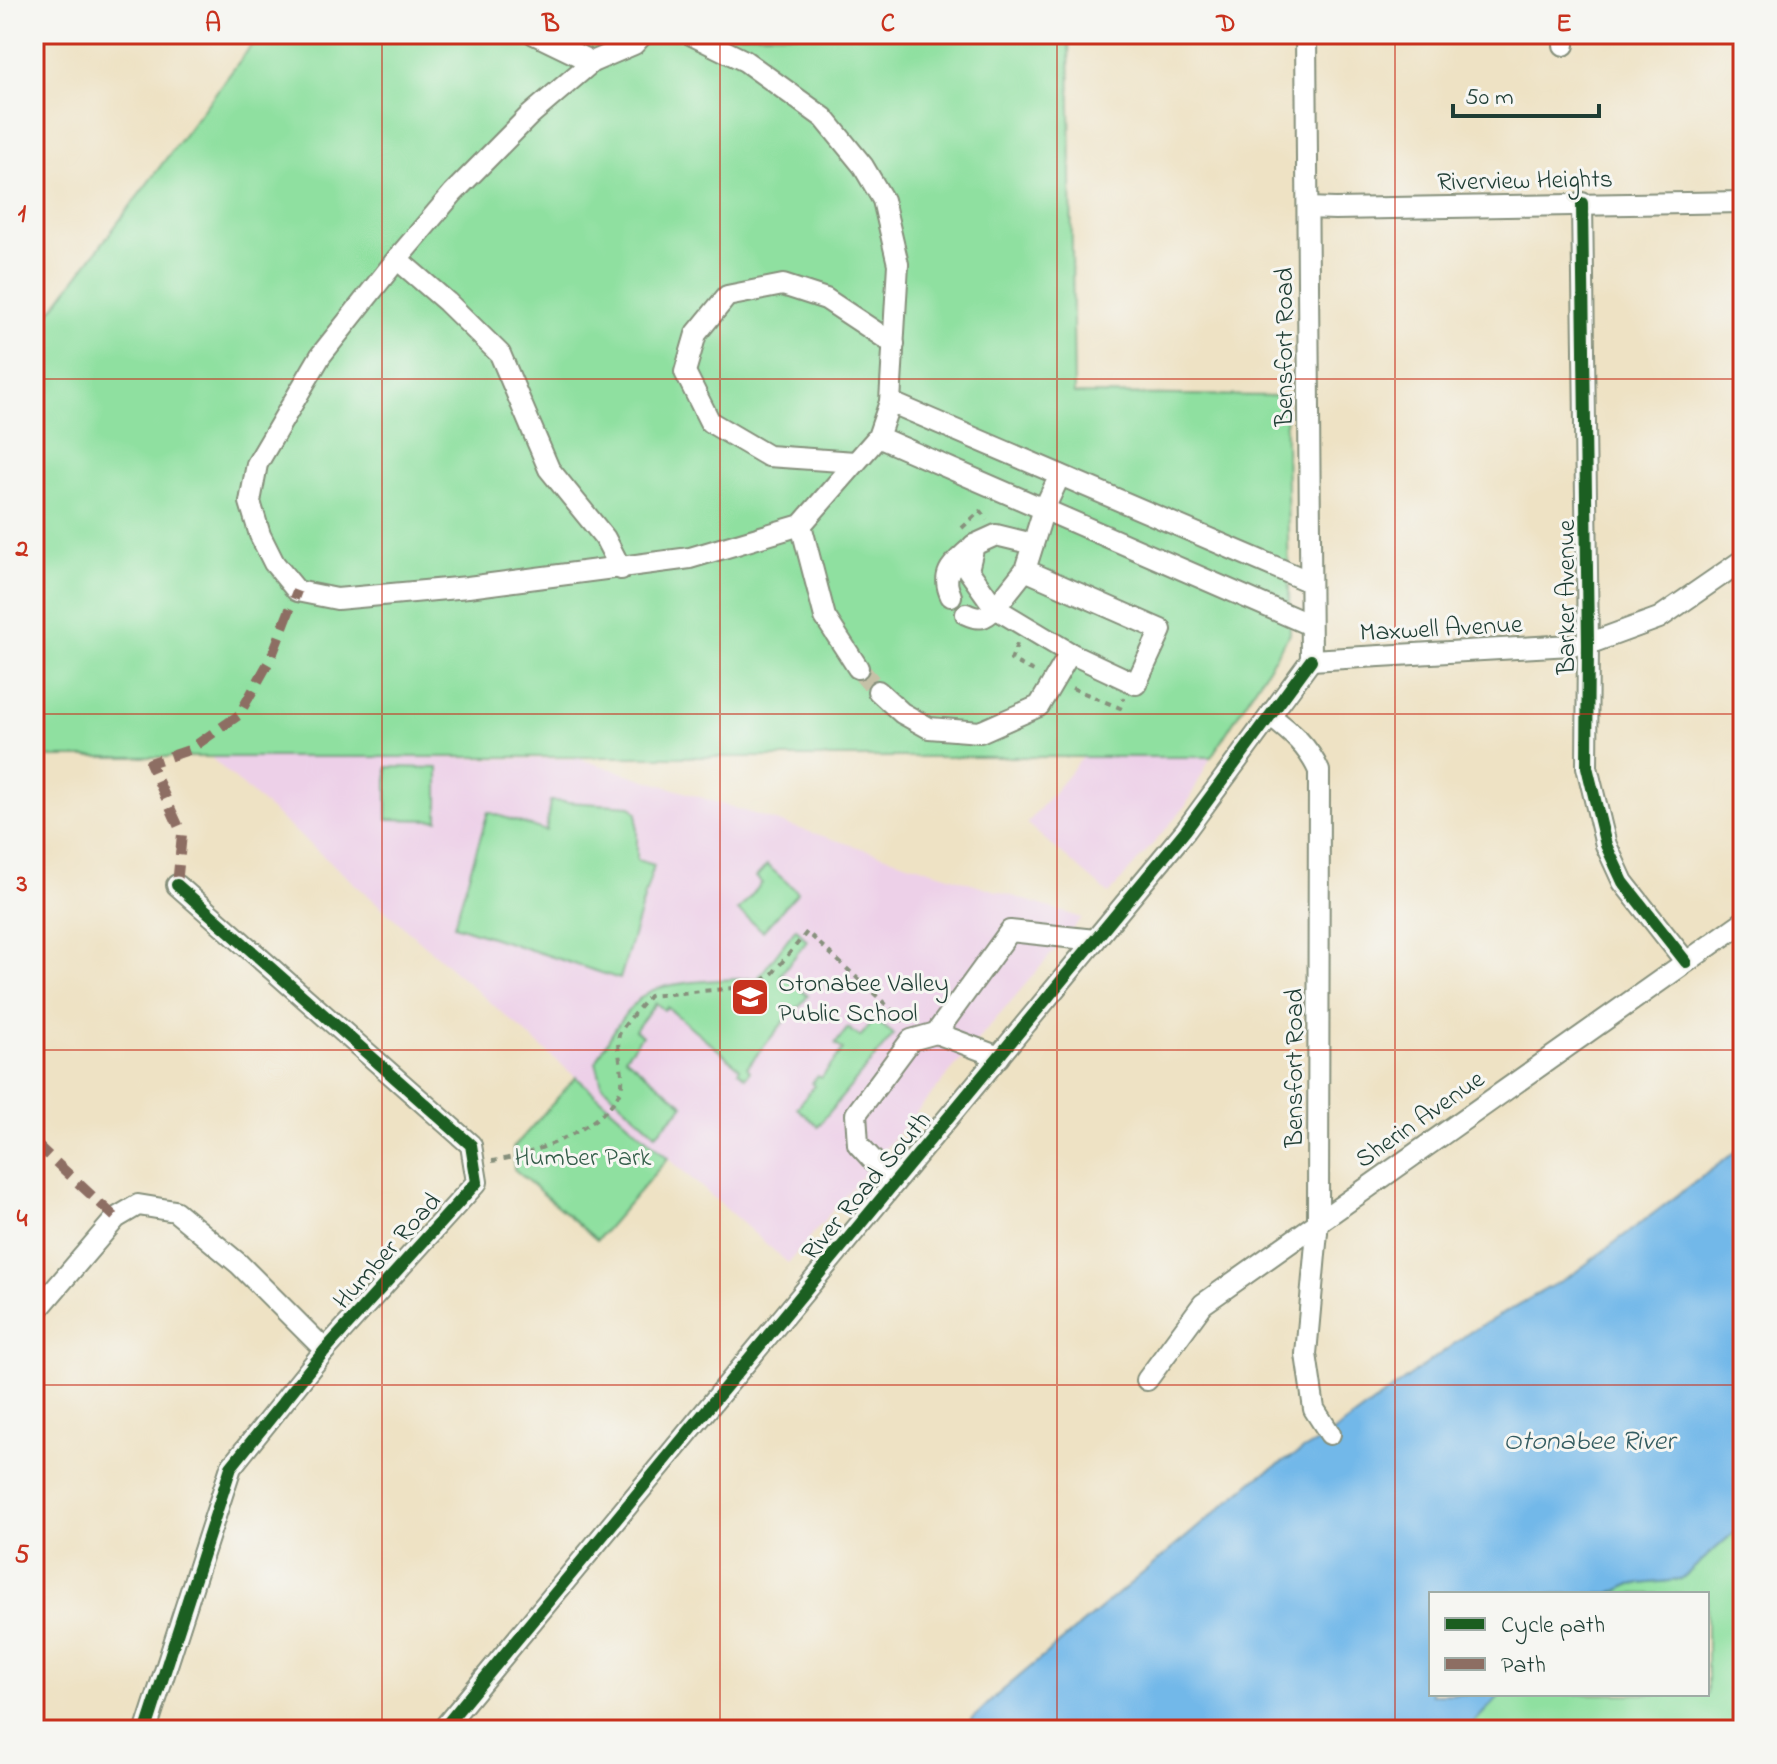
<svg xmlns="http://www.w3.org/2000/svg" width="1777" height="1764" font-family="'Indie Flower',sans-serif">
<rect width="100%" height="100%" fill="#f6f6f2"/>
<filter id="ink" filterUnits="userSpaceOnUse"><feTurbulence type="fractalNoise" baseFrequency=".0125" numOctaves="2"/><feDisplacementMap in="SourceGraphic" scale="16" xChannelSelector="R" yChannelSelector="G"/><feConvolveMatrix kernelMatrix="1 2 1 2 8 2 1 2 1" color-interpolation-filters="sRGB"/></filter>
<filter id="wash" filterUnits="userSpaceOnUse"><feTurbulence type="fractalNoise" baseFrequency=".006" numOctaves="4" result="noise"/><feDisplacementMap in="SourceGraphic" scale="32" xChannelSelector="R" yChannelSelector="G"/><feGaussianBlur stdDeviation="1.8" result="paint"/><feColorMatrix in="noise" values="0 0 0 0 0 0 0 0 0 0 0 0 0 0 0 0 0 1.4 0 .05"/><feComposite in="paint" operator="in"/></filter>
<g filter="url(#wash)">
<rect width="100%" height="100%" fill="#eee2c4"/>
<g fill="#edd0e8">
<polygon points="210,757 580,759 1082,918 788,1263"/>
<polygon points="1083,757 1211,757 1185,807 1109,894 1027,824"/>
</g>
<g fill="#8fe0a0" stroke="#578e6a" stroke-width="2">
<polygon points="260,34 1069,34 1074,394 1285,396 1290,633 1211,757 34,757 34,334"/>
<polygon points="387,767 438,768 438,820 387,819"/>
<polygon points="550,801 631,806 637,813 637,860 654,865 620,979 454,925 488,812 546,831"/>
<polygon points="767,865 798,892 763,931 738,911 762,883 756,877"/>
<path d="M796 928 807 941 781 974 808 996 797 1009 795 1008 747 1067 750 1071 746 1077 738 1071 740 1068 667 1007 664 1010 656 1003 635 1030 642 1036 625 1057 684 1105 656 1134 602 1085 596 1062C608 1040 625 1007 647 993 668 980 732 980 758 978Z"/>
<polygon points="874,1020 894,1034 818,1126 797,1108 814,1086 812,1083 818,1076 821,1078 843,1050 835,1044 848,1028 860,1037"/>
<polygon points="576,1077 668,1158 597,1240 514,1169 513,1148"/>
<polygon points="1743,1519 1743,1730 1467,1730 1501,1694 1707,1694 1707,1594 1610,1594 1628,1585 1680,1580 1739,1528"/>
</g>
<polygon fill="#72b8e9" stroke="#487a8e" stroke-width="2" points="1743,1146 1743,1519 1739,1528 1680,1580 1629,1585 1610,1594 1431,1594 1431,1694 1501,1694 1467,1730 961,1730 996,1696 1259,1476 1331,1434 1470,1332 1573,1274"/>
</g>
<g filter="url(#ink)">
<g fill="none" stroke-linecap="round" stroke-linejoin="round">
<polyline stroke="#c5c1a7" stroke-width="20" stroke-dasharray="20 10" stroke-linecap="butt" points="858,668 878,691"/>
<defs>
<g id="minor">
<polyline points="534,34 592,62"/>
<polyline points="643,34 634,44 592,62 529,116 453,193 397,259 321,355 257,464 250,502 260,535 274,563 297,591 337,599 468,587 690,558 801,525 878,437 890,402 898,264 883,200 863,166 824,118 745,61 690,34"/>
<polyline points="1306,34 1311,660"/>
<polyline points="1564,45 1564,34"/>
<polyline points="1582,203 1588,644 1587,767 1606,845 1623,882 1686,962"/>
<polyline points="1308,208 1335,209 1743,202"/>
<polyline points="397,259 447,302 500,354 549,469 605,538 621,569"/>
<polyline points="890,402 1310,582"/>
<polyline points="878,437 1310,625"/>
<polyline points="855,462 768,456 710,422 685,372 696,334 727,296 783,285 826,299 894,344"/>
<polyline points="801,525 825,617 858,668"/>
<polyline points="1025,570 1161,630 1136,684 1070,653 995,608 1025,570 1044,509 1060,475"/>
<path d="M951 596C939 570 957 562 974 545"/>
<path d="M966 614C979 620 985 619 995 608L968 570 974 545 996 535 1033 544"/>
<polyline points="1311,660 1588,644 1659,618 1743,560"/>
<polyline points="878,691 902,713 929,728 980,732 1039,706 1070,653"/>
<path d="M1270 716C1291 732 1308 746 1319 771L1318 1221 1306 1354 1314 1409 1330 1434"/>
<polyline points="936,1033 1010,931 1095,940"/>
<polyline points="894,1183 858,1144 856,1114 911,1040 936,1033 999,1057"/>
<polyline points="34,1314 116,1218 138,1205 175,1211 239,1264 325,1350"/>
<polyline points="1147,1380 1203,1304 1743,922"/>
<polyline points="146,1730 231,1467 325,1350 477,1182 471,1145 177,885"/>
<polyline points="442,1730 1186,830 1311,660"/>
</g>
</defs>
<use href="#minor" stroke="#86907c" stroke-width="24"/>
<g stroke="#86907c" stroke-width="4" stroke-dasharray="6 6" stroke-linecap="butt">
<polyline points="962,528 980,511 987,520"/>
<polyline points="1017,644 1011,660 1038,673"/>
<polyline points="1072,688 1120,708 1124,698"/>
<path d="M492 1161C530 1156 603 1129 620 1091 627 1076 615 1052 619 1035 622 1026 642 1005 649 996L756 986 773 973 807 932 905 1022"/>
</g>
<use href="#minor" stroke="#fff" stroke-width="20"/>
<g stroke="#8d6e63" stroke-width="10" stroke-dasharray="20 10" stroke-linecap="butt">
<polyline points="177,885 182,834 150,763 189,750 239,715 271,658 297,591"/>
<polyline points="34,1142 116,1218"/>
</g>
<defs>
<g id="cycleway">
<polyline points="1582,203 1588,644 1587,767 1606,845 1623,882 1686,962"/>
<polyline points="146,1730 231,1467 325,1350 477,1182 471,1145 177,885"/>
<polyline points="442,1730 1186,830 1311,660"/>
</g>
</defs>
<use href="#cycleway" stroke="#f6f6f2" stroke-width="17"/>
<use href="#cycleway" stroke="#1b5e20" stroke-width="12"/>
</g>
</g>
<path fill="none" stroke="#c8321e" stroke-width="2" stroke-opacity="0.55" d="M382 34V1730M720 34V1730M1057 34V1730M1395 34V1730M34 379H1743M34 714H1743M34 1050H1743M34 1385H1743"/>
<defs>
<symbol id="school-square" viewBox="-11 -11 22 22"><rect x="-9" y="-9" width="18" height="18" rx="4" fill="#c8321e" stroke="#f6f6f2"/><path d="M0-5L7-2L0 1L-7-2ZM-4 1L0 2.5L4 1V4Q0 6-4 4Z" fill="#fff"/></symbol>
</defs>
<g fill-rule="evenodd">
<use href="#school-square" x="728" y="975" width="44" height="44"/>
</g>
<g text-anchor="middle" stroke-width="6" stroke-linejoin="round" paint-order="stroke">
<g font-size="26" fill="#1f3d34" stroke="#f6f6f2">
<text transform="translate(1525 179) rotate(-1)" y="9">Riverview Heights</text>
<text transform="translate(1283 347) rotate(-90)" y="9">Bensfort Road</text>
<text transform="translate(1565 597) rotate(-90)" y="9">Barker Avenue</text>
<text transform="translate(1441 627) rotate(-3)" y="9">Maxwell Avenue</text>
<text transform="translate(1293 1068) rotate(-90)" y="9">Bensfort Road</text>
<text transform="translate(1419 1118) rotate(-35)" y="9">Sherin Avenue</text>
<text transform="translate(865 1185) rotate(-50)" y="9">River Road South</text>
<text transform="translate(386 1250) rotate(-48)" y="9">Humber Road</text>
</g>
<g font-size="26" fill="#1f3d34" stroke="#f6f6f2" text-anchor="start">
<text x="778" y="991">Otonabee Valley<tspan x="778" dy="30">Public School</tspan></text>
</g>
<g font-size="26" fill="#355e4a" stroke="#f6f6f2">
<text x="583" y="1165">Humber Park</text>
</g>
<g font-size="28" font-style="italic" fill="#345c61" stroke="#f6f6f2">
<text x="1589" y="1449">Otonabee River</text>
</g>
</g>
<rect width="1777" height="1764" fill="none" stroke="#f6f6f2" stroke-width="88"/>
<rect x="1429" y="1592" width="280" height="104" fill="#f6f6f2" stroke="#a0aca6" stroke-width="2"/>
<rect x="1445" y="1618" width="40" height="12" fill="#1b5e20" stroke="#a0aca6" stroke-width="2"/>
<text x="1501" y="1632" font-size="24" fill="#1f3d34">Cycle path</text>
<rect x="1445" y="1658" width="40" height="12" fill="#8d6e63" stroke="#a0aca6" stroke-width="2"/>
<text x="1501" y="1672" font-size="24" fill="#1f3d34">Path</text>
<path d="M1453 104v12h146v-12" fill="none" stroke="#1f3d34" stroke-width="4"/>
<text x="1465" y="104" font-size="24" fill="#1f3d34" stroke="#f6f6f2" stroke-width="6" paint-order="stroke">50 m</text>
<rect x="44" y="44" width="1689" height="1676" fill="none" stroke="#c8321e" stroke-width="3"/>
<g font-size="26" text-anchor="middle" font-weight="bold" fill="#c8321e">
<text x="213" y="31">A</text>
<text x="551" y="31">B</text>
<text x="888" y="31">C</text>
<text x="1226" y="31">D</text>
<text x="1564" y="31">E</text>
<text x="22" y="221">1</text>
<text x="22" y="556">2</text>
<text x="22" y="891">3</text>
<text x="22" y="1226">4</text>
<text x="22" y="1562">5</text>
</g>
</svg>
